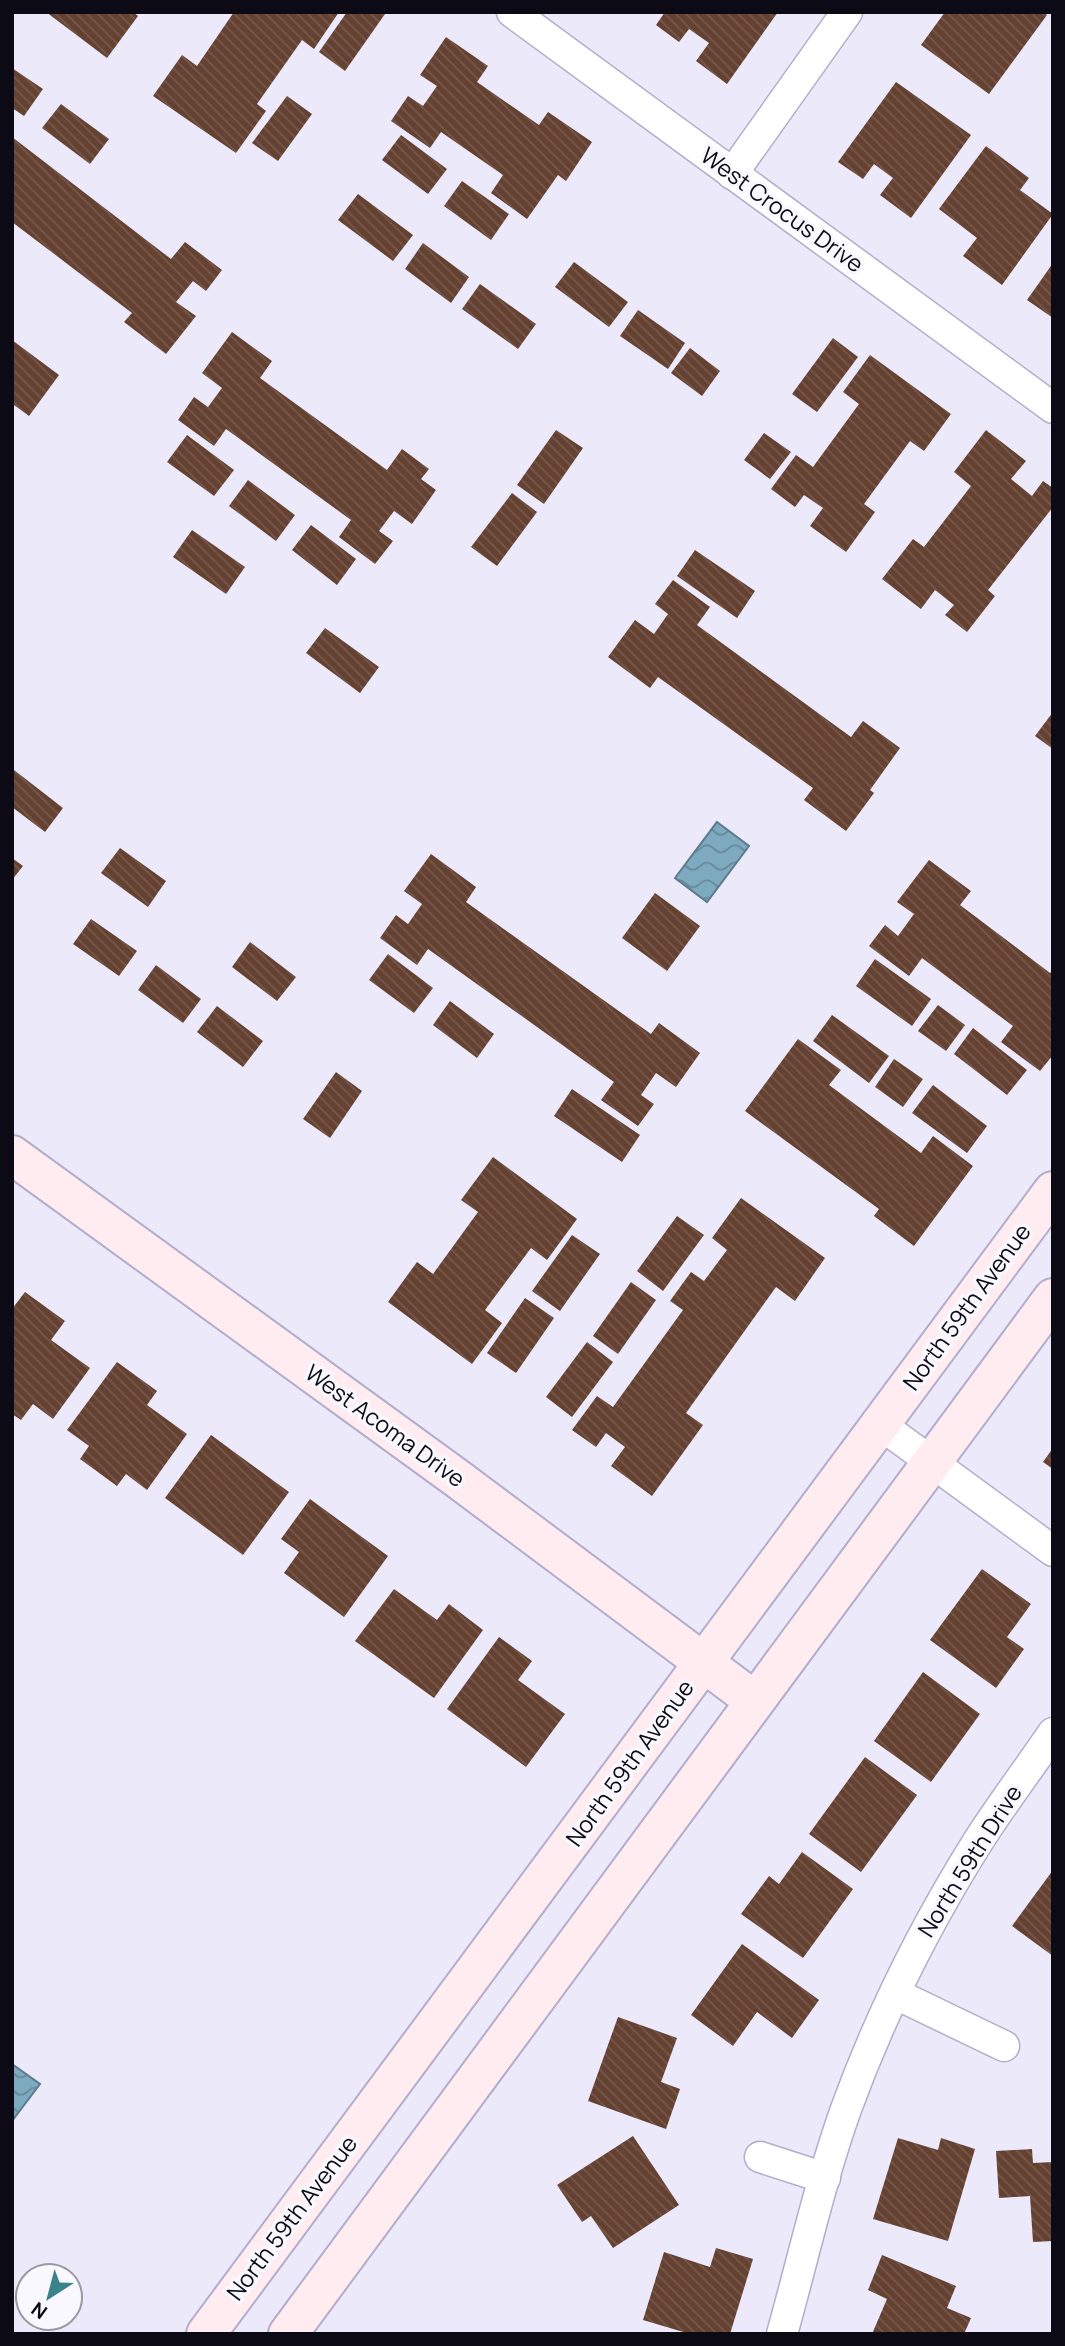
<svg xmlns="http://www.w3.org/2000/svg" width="1065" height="2346" font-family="Manrope,sans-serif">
<defs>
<pattern id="water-waves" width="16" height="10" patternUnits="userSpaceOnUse" patternTransform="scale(1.75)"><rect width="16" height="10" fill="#7daabf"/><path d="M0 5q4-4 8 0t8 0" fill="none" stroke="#65899a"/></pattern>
<pattern id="building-back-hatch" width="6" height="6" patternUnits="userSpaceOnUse" patternTransform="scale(1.75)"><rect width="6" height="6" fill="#654131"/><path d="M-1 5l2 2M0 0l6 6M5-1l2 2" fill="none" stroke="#75584c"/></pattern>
</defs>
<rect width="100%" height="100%" fill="#ece9fb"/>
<g fill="url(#water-waves)" stroke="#5b7a8c" stroke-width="2">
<polygon points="717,822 749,846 707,902 675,878"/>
<polygon points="12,2064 40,2084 12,2121"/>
</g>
<g fill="url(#building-back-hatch)">
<polygon points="46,12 133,12 138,16 107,58"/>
<polygon points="234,12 339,12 314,49 302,40 257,104 266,111 236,153 153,96 182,55 197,66"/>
<polygon points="347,12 382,12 385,14 345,71 319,52"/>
<polygon points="665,12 778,12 727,84 696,61 709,43 689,29 679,42 656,25"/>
<polygon points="945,12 1043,12 1047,15 989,94 921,45"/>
<polygon points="446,37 488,66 477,82 539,125 548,112 592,142 566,181 558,175 527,219 491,193 503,175 441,132 430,148 391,121 408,96 423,106 437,86 420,75"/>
<polygon points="12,68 43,89 24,116 12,108"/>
<polygon points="896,82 971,135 911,218 880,195 893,178 874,164 863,179 838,162"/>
<polygon points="287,96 312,114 278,161 252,143"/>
<polygon points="61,104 109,139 90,164 42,128"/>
<polygon points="401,135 447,169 428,194 382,160"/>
<polygon points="12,137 171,259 185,242 222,270 206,291 193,281 176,302 196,316 166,354 124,322 132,313 12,222"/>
<polygon points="986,146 1029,178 1020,190 1053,214 1002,285 963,256 977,238 939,209"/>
<polygon points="462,181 509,214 491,240 444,206"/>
<polygon points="358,194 413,235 393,261 338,220"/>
<polygon points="423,243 469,277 451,303 405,269"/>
<polygon points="574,262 628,302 609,327 555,287"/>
<polygon points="1053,263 1053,318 1027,300"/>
<polygon points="480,284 536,324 518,349 462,309"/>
<polygon points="638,310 685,343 668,369 620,336"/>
<polygon points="232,332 272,361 260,378 387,470 402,449 429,469 421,479 436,490 412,524 394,511 379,531 393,541 375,564 339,537 351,520 226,429 214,446 178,420 194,397 208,407 222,388 202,373"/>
<polygon points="833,338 858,357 817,412 792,394"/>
<polygon points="12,340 59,375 29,416 14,405 12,408"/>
<polygon points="690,348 720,371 702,396 671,373"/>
<polygon points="870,355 951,414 924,451 910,441 864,504 875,512 846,552 810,526 823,508 804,495 795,507 771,489 796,455 813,467 859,404 843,392"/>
<polygon points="556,430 583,448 544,504 517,485"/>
<polygon points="986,430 1026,461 1011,479 1032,496 1043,481 1053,488 1053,507 988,590 995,596 967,632 945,615 954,605 935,590 921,609 882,579 913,539 924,547 971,486 954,472"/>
<polygon points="764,433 791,452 770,479 744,460"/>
<polygon points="187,435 234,470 214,496 167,462"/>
<polygon points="248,480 295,515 276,541 229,506"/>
<polygon points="512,493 537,512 497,566 471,547"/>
<polygon points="311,525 356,559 337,585 292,550"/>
<polygon points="192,530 245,567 226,594 173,557"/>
<polygon points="695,550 755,591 737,618 677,576"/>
<polygon points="673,580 710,607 697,625 851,737 863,721 900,748 870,790 874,793 846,831 804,800 813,788 658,677 650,688 608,657 635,620 654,634 668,614 655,604"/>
<polygon points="325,628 379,667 360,693 306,653"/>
<polygon points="1053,712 1053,749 1035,736"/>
<polygon points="14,770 63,808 45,832 12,807 12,773"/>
<polygon points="120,848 166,881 148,907 101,873"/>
<polygon points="431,854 476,887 466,902 651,1034 659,1023 700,1053 676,1087 656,1073 641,1095 654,1104 638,1126 601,1100 614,1082 428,949 417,965 380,938 396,915 408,924 422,904 404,891"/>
<polygon points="12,858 23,866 12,880"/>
<polygon points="929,860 971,891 960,905 1050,973 1053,970 1053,1055 1040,1071 1001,1042 1013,1026 922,958 909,976 869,946 885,925 898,936 914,914 897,902"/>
<polygon points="655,893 700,926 667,971 622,938"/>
<polygon points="91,919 137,951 119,976 73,944"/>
<polygon points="250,942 296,977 277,1001 232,967"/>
<polygon points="388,954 433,988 414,1013 369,980"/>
<polygon points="875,959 931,999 912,1026 856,986"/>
<polygon points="156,965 201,999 183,1023 138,990"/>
<polygon points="450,1001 494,1034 477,1058 433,1025"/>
<polygon points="938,1005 965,1025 946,1051 918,1031"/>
<polygon points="217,1006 263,1041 243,1067 197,1032"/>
<polygon points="832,1015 889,1056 869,1083 813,1041"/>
<polygon points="973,1028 1027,1070 1007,1095 954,1054"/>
<polygon points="798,1039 841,1070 829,1085 921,1153 933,1136 973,1166 914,1246 874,1216 879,1209 745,1111"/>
<polygon points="894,1059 923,1079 903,1107 875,1087"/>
<polygon points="336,1072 362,1091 330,1138 303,1119"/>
<polygon points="933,1085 987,1126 967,1153 912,1113"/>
<polygon points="572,1089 640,1135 622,1162 554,1116"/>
<polygon points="493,1157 577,1219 547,1260 531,1248 485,1310 502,1323 472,1364 388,1302 417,1262 433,1274 478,1212 461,1200"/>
<polygon points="741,1198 825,1258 795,1301 776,1287 686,1413 703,1425 652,1496 611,1466 625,1447 606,1433 596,1447 572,1430 597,1396 613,1407 683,1310 670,1301 691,1272 704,1281 727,1250 712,1238"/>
<polygon points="677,1216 704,1235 663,1291 637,1271"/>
<polygon points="572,1235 600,1254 560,1311 532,1291"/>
<polygon points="631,1282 656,1300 618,1354 593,1336"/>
<polygon points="25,1292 65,1321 51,1340 90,1368 53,1419 33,1404 21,1420 12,1414 12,1309"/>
<polygon points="525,1298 554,1318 516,1373 487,1353"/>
<polygon points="587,1342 613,1362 572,1417 546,1397"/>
<polygon points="117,1362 157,1391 147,1405 187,1434 147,1490 126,1474 117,1486 80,1459 89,1446 67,1430"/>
<polygon points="211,1435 289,1492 243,1555 165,1498"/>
<polygon points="1053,1448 1053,1469 1043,1462"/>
<polygon points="310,1499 388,1556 344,1617 284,1573 299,1552 281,1539"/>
<polygon points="982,1569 1031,1604 1007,1637 1024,1649 996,1688 930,1640"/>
<polygon points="394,1589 437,1620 449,1604 483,1630 434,1698 355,1641"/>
<polygon points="499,1637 532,1661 518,1680 565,1714 526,1767 447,1709"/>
<polygon points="923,1672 980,1714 931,1782 874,1741"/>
<polygon points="865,1757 917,1795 861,1872 809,1834"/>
<polygon points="802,1852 853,1889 803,1958 741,1914 769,1876 779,1884"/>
<polygon points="1053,1870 1053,1956 1012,1926"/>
<polygon points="742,1944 819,2000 792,2038 757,2012 733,2046 691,2015"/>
<polygon points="618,2017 677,2038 661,2082 680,2089 666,2129 588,2101"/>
<polygon points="633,2136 679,2205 613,2248 591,2216 582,2222 557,2185"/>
<polygon points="898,2138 938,2150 941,2138 975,2149 948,2241 873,2219"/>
<polygon points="1032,2149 1033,2163 1053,2162 1053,2241 1033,2242 1030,2196 999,2198 996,2151"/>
<polygon points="716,2248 753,2259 730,2334 690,2334 643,2320 664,2252 710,2267"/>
<polygon points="882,2255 956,2286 947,2308 971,2318 964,2334 872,2334 887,2299 868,2290"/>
</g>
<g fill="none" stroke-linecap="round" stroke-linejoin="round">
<defs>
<g id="street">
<polyline points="512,12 1053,408"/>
<polyline points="732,174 847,12"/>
<polyline points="881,1425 1053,1551"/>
<polyline points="896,1994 1004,2046"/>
<polyline points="760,2157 825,2178"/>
<path d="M782 2334C803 2259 820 2182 846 2109 880 2016 925 1926 977 1843 1001 1805 1028 1770 1053 1733"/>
</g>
<g id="secondary">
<polyline points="12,1155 458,1479 755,1701"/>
<polyline points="206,2334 1053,1191"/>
<polyline points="288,2334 1053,1298"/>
</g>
</defs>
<use href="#street" stroke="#b2adca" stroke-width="33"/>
<use href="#secondary" stroke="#b2adca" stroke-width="42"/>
<use href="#street" stroke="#fff" stroke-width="30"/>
<use href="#secondary" stroke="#feecf0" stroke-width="38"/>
</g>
<g text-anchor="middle" stroke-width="7" stroke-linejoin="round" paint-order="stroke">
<g font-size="23" fill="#0c0a14" stroke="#f9f8fe">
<text transform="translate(782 210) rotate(36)" y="8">West Crocus Drive</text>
<text transform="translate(967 1307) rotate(-54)" y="8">North 59th Avenue</text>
<text transform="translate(385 1426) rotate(36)" y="8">West Acoma Drive</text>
<text transform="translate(630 1763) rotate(-54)" y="8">North 59th Avenue</text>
<text transform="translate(970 1861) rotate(-58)" y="8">North 59th Drive</text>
<text transform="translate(292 2218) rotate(-53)" y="8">North 59th Avenue</text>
</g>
</g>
<rect width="1065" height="2346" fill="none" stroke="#0c0a14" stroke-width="28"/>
<g transform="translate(49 2297) rotate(216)"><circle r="33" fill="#f9f8fe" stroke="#9a99a0" stroke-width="2"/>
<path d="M0-5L12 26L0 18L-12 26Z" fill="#3b838b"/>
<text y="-10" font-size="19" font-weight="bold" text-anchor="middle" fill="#0c0a14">N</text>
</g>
</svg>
